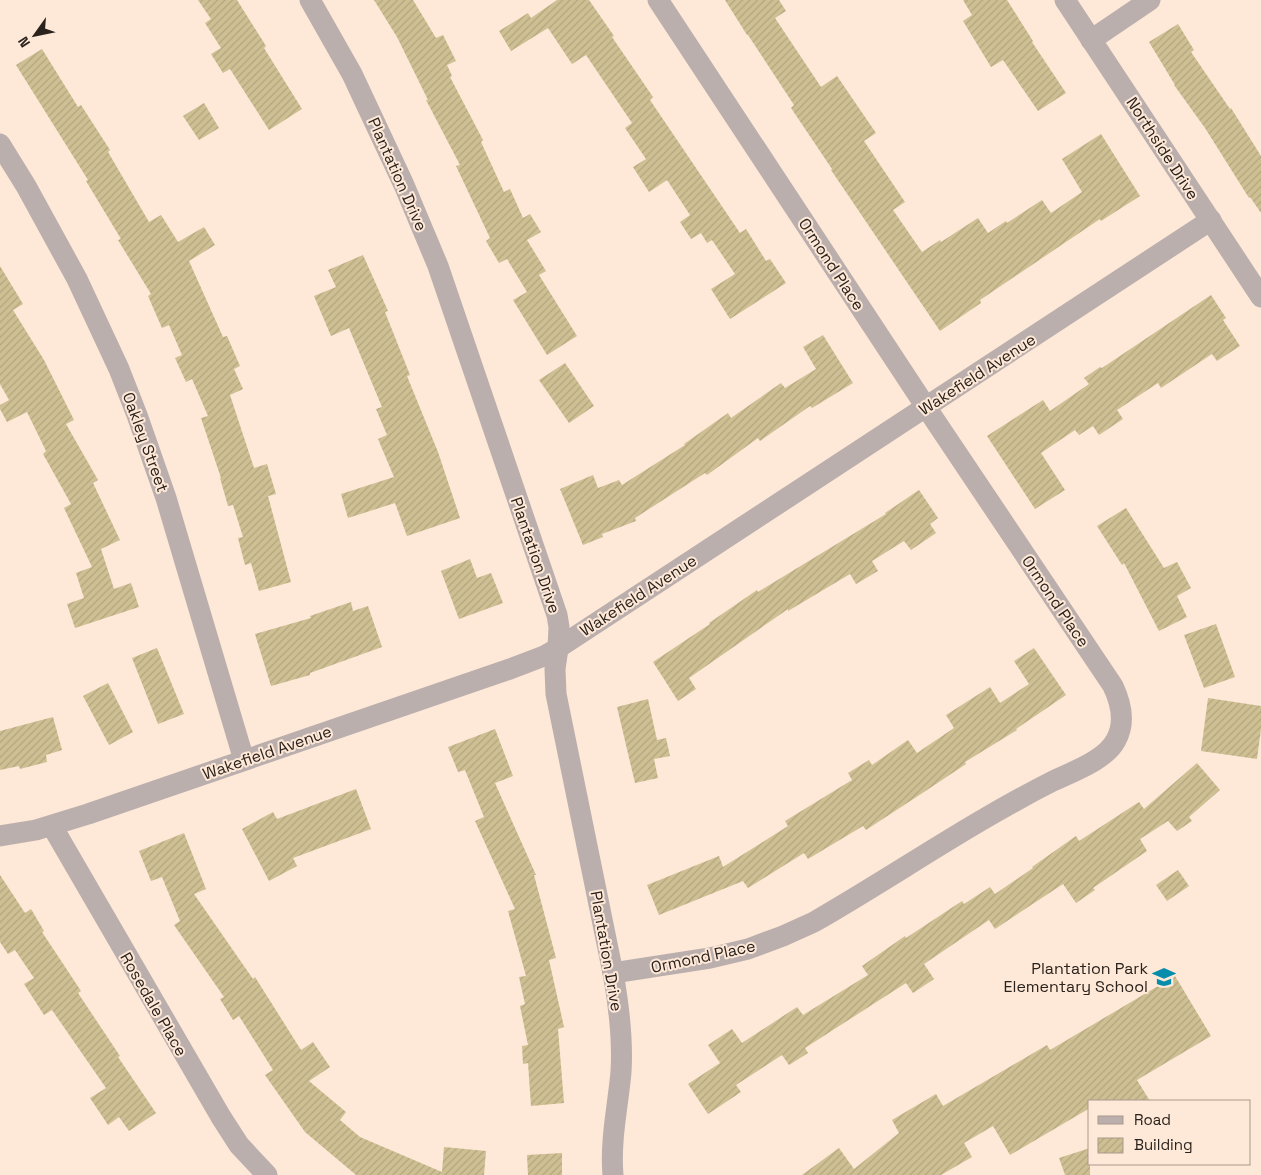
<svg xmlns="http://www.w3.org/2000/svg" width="1261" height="1175" font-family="'Space Grotesk',sans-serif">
<defs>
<pattern id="building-hatch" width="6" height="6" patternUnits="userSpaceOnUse" patternTransform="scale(1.25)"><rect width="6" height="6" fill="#cfc094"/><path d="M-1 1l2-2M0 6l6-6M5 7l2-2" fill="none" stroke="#b2a57f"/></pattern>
</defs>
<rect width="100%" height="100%" fill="#fee8d7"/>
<g fill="url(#building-hatch)">
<polygon points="198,0 237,0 266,46 264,48 302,109 269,130 230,69 223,73 211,54 221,48 205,23 211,19"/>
<polygon points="374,0 413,0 436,38 443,35 456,61 447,65 452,76 450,77 483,140 481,142 504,192 510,189 523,218 530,214 541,232 527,240 546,271 539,275 577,336 547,355 513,300 527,292 507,259 499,263 486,241 490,238 456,166 460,165 426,100 428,100 397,37"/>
<polygon points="557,0 589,0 614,36 612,37 653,97 650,100 740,233 746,229 766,261 770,259 786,283 730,319 711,289 735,274 712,240 707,243 701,233 691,239 680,222 690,215 667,180 649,192 633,167 646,159 625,128 632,123 586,55 572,64 548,28 511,51 499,31 528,13 531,18"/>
<polygon points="725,0 779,0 786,11 775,18 821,87 837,76 876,133 864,141 905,202 893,210 922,252 940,240 941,242 978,218 988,233 1006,221 1007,223 1042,200 1051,213 1082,192 1062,159 1101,134 1140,196 1101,221 1100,219 980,300 981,303 940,331 831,170 832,169 791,108 794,105 748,35 747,35"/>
<polygon points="963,0 1007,0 1033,41 1032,42 1066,93 1038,111 1003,60 991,67 963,21 972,15"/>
<polygon points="1178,24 1194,50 1191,52 1230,109 1231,108 1261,156 1261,213 1250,197 1249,198 1205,128 1174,85 1175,85 1149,42"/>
<polygon points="42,49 78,107 81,105 110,150 108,152 149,222 161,215 178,242 204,227 215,245 189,261 223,337 227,336 240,366 234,369 243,389 230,395 254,468 267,464 276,494 268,496 291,582 259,591 251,563 245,565 238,538 243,537 233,505 228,506 220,478 221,478 201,418 208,416 192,379 186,382 175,358 182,355 169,325 162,328 148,296 151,294 118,240 121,239 86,181 88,180 16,65"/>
<polygon points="204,103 219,128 199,140 183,116"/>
<polygon points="363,255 388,311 385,312 410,375 407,376 438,452 460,518 407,536 395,503 348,518 341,494 394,477 378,439 387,435 376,409 382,407 349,328 331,336 314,296 336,287 328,270"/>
<polygon points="0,266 23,304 13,310 44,360 74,420 66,424 98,480 93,483 120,540 101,549 114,589 131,583 139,607 75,628 67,604 84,598 76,573 92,567 64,508 71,504 43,454 46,451 27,412 7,422 0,409 0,405 9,400 0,384"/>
<polygon points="1211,295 1226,318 1223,320 1240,346 1217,361 1212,354 1161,388 1158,383 1117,410 1123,419 1099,435 1093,426 1079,435 1075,430 1041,453 1065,490 1035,509 987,436 1043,400 1050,411 1089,384 1084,378 1100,367 1102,368"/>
<polygon points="823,335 853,383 812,408 810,406 760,441 758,438 707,475 705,473 635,518 636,521 602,534 603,537 583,545 560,489 593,475 598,488 619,480 622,485 685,445 684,444 728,413 731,418 781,383 785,388 816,369 803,347"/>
<polygon points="565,363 594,406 569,423 539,380"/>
<polygon points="919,490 938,518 930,524 936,533 911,550 904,541 872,561 878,571 856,584 850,574 788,611 788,609 689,678 696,689 678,701 653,662 710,624 709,623 757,590 758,592 886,514 885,513"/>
<polygon points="1126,508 1164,568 1177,562 1191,588 1177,596 1187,617 1159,631 1124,563 1122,565 1097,526"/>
<polygon points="470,559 477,578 491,573 503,603 459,619 441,571"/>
<polygon points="351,602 353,611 368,606 382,647 310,673 310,675 271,686 255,634 311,618 310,616"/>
<polygon points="1216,624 1235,677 1204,688 1184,635"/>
<polygon points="157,648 184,714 158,724 132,658"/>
<polygon points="1034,648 1066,695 1016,729 1017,730 965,762 966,764 924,792 866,830 863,826 808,859 804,853 748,888 743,881 659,915 647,885 719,856 723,867 788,826 785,821 852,780 848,773 869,760 872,765 908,740 917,753 954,728 946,715 990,687 1000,703 1029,684 1014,661"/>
<polygon points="108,683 133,732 109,745 83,696"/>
<polygon points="1208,698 1261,706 1261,729 1257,759 1201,751"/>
<polygon points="648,699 657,740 666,738 670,756 654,759 658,778 635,783 617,707"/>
<polygon points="53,717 62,750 46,755 47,762 20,769 19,766 0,770 0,731"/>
<polygon points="495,729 513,776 495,783 536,875 534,875 556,958 549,960 564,1027 558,1029 564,1103 531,1106 528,1063 523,1064 522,1046 528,1045 520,1006 525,1004 519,977 526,976 508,911 515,909 475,821 484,817 465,770 458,772 448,747"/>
<polygon points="1197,763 1220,790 1189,817 1192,821 1177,831 1168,821 1140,839 1147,851 1093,888 1095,890 1076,903 1063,884 995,929 989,920 924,964 934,979 913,993 906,983 805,1048 808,1053 789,1065 782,1055 736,1085 741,1092 708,1114 688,1084 720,1063 708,1045 732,1029 742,1043 797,1007 803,1015 868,975 862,966 905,936 906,938 962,901 964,904 990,887 995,894 1033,868 1032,867 1076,836 1079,841 1139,802 1144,809"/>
<polygon points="356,789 371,829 293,858 297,866 269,881 242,829 273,812 277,819"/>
<polygon points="184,833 206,889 194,894 253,979 255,977 301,1050 313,1042 330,1067 309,1081 346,1112 340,1120 360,1137 442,1172 444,1147 486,1151 484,1175 356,1175 305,1132 265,1075 273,1070 239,1016 233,1020 220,999 224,997 174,925 180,921 162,877 151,881 139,851"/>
<polygon points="1178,870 1189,886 1167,901 1156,885"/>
<polygon points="0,875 25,913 31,909 44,931 42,932 81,991 78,993 120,1056 118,1057 156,1113 129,1131 119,1117 108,1125 90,1098 106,1088 52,1010 44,1015 24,984 34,978 15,950 8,954 0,942"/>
<polygon points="1175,976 1211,1036 1137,1080 1150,1101 1090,1101 1090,1108 1010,1155 993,1126 964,1143 972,1157 941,1175 802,1175 839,1148 854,1169 899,1133 892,1120 936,1094 943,1106 1047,1045 1050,1050"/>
<polygon points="1090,1148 1090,1175 1065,1175 1059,1158"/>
<polygon points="562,1153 562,1175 528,1175 527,1155"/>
</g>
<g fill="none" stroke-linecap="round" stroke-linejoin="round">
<g stroke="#bbafad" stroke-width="21">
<path d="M310 0 352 74 404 185 438 266 557 615 559 627 558 648 555 669 556 694 613 973C619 1006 623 1039 621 1072 618 1106 610 1140 613 1175"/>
<polyline points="1065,0 1261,297"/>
<polyline points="1091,40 1150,0"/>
<polyline points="0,144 26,186 77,279 119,369 137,415 166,498 244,760"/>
<polyline points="52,826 221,1117 239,1145 267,1175"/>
<polyline points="0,836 36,830 88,814 510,669 544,656 558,648 1211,220"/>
<path d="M613 973 710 958 748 949 783 936 814 922C894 876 970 823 1053 781 1072 772 1106 760 1116 740 1126 722 1121 703 1113 686L926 407 658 0"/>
</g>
</g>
<defs>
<symbol id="school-bare" viewBox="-9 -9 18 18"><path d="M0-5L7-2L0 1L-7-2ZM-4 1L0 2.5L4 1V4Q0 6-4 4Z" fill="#068dac" stroke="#fee8d7" stroke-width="2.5" paint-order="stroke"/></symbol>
</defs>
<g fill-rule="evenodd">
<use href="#school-bare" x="1148" y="961" width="32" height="32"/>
</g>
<g text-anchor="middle" stroke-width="4" stroke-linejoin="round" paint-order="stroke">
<g font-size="16" fill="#2a221c" stroke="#fee8d7">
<text transform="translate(1163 148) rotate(57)" y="6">Northside Drive</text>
<text transform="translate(398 174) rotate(66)" y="6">Plantation Drive</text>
<text transform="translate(832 264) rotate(57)" y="6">Ormond Place</text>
<text transform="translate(977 374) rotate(-33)" y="6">Wakefield Avenue</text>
<text transform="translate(146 442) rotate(70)" y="6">Oakley Street</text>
<text transform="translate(536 555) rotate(71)" y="6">Plantation Drive</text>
<text transform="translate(638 595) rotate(-33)" y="6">Wakefield Avenue</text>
<text transform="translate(1056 601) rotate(56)" y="6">Ormond Place</text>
<text transform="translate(267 752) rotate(-19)" y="6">Wakefield Avenue</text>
<text transform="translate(607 951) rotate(80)" y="6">Plantation Drive</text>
<text transform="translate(703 956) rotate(-12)" y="6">Ormond Place</text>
<text transform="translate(154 1004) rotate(60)" y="6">Rosedale Place</text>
</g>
<g font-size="16" fill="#2a221c" stroke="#fee8d7" text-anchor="end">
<text x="1148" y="974">Plantation Park<tspan x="1148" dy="18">Elementary School</tspan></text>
</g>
</g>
<rect x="1088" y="1100" width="162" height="65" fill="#fee8d7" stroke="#a9998c"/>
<rect x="1098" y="1116" width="25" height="8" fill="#bbafad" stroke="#a9998c"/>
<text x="1134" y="1125" font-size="15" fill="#2a221c">Road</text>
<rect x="1098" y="1138" width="25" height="15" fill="url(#building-hatch)" stroke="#a9998c"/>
<text x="1134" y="1150" font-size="15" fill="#2a221c">Building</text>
<g transform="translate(35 35) rotate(237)" stroke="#fee8d7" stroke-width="4" paint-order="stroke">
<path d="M0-4L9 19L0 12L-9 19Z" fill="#2a221c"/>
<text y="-8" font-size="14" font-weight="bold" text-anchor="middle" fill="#2a221c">N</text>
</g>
</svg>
